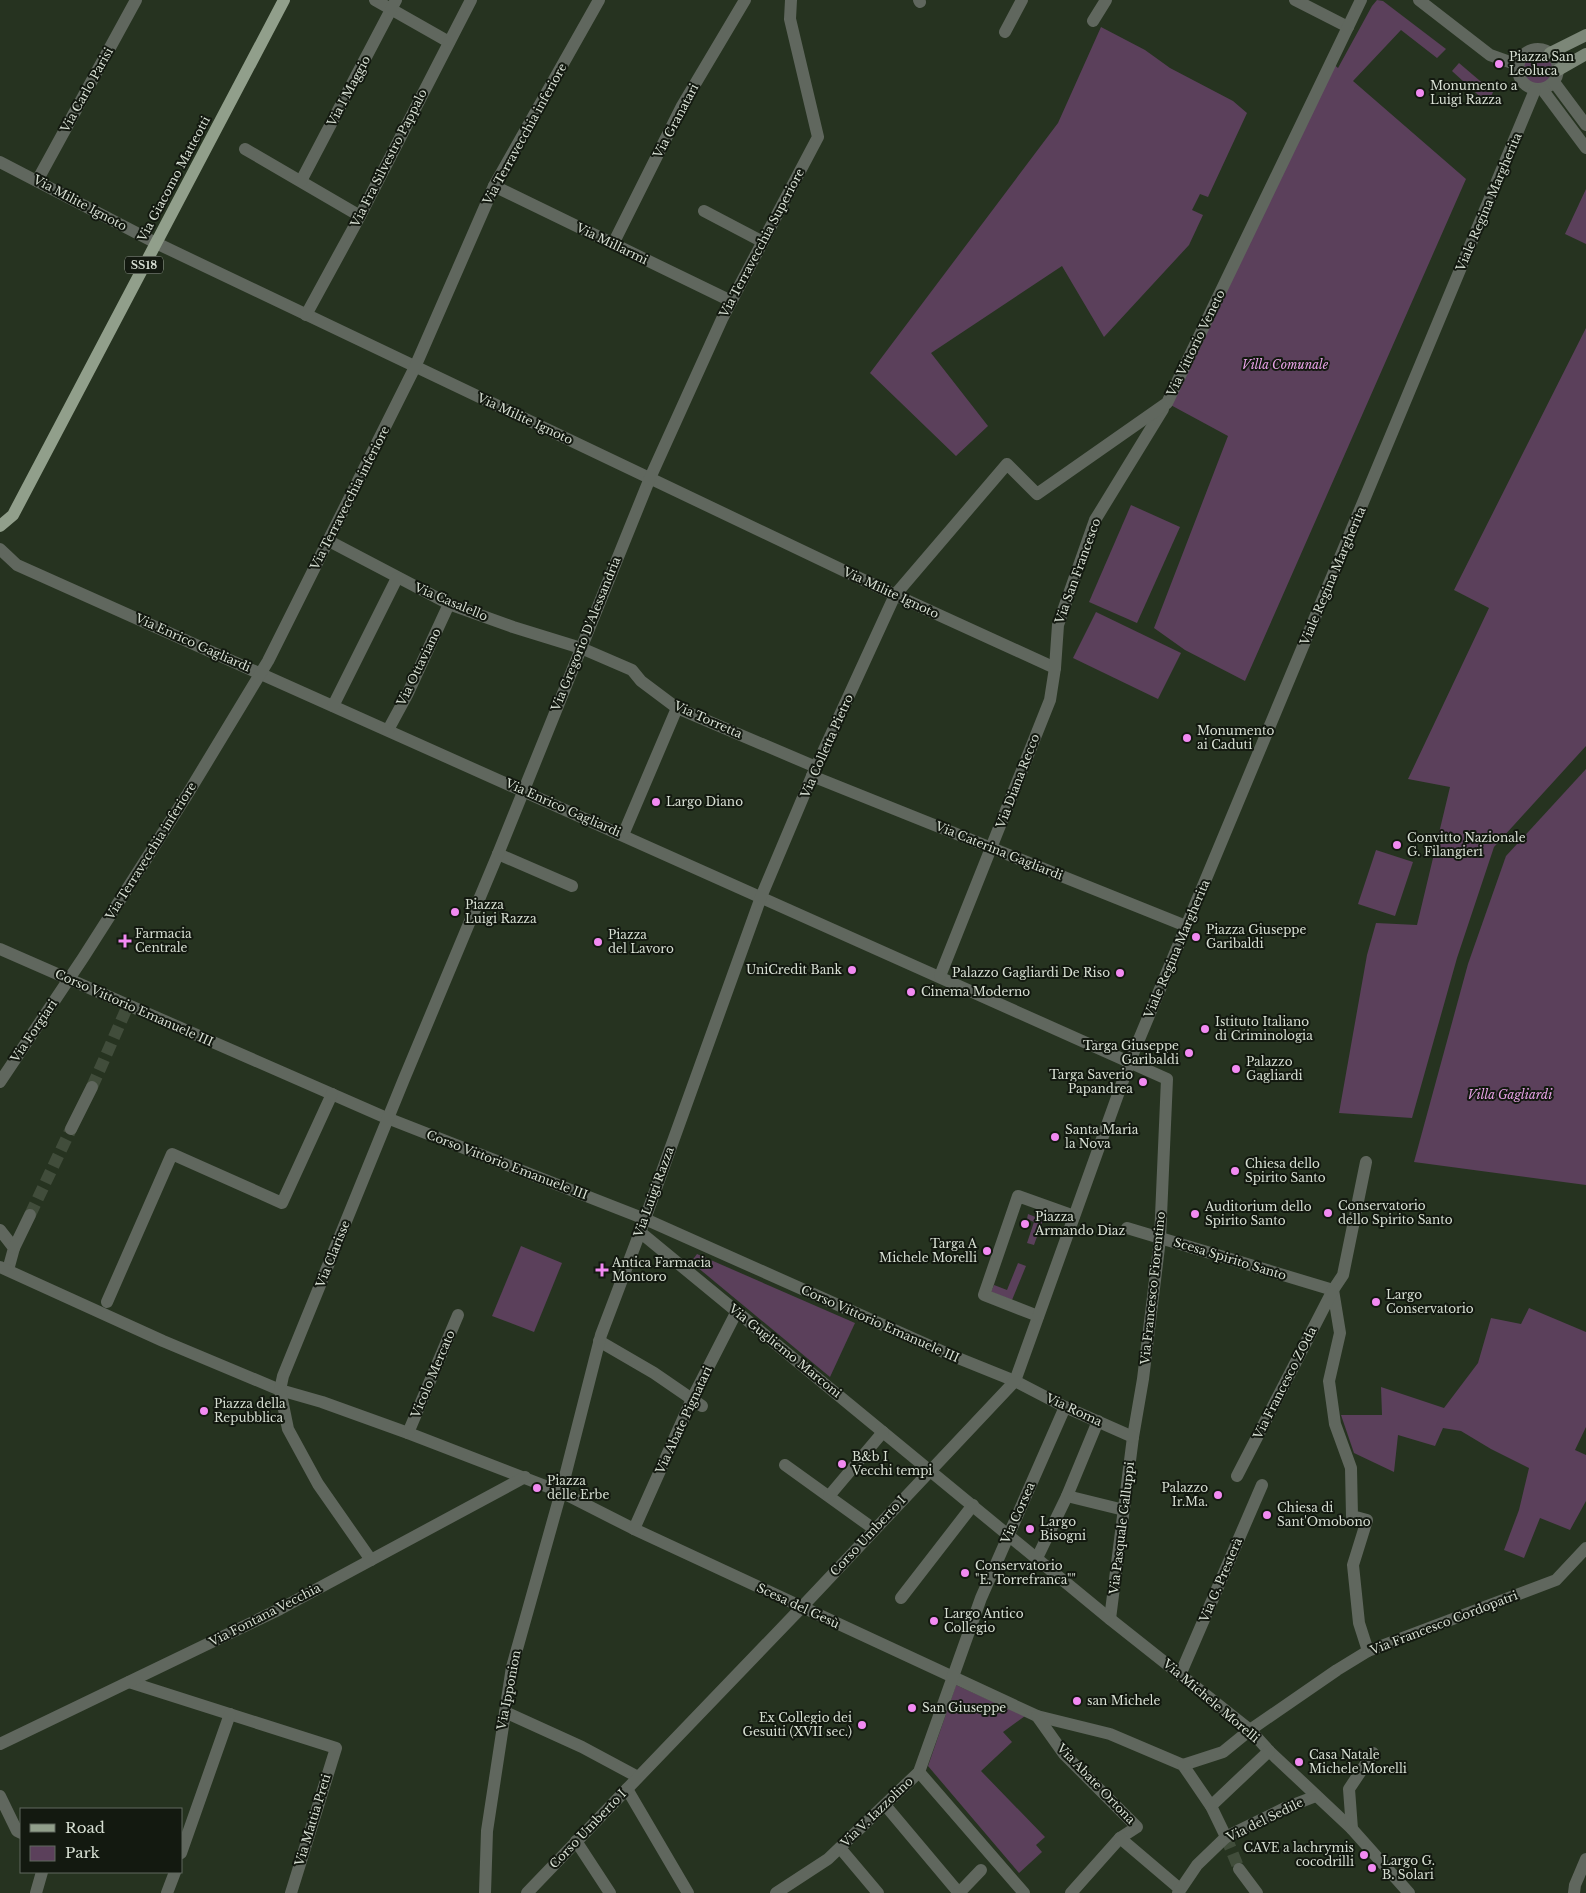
<svg xmlns="http://www.w3.org/2000/svg" width="1586" height="1893" font-family="'Libre Baskerville',serif">
<rect width="100%" height="100%" fill="#263320"/>
<g fill="#5b405b">
<polygon points="1377,0 1383,1 1446,49 1437,58 1401,30 1353,81 1466,179 1245,681 1185,650 1154,628 1228,436 1167,403 1331,62 1338,68 1372,6"/>
<polygon points="1101,27 1145,50 1170,68 1233,101 1247,113 1208,197 1200,194 1192,210 1203,215 1189,245 1104,337 1062,266 931,353 988,426 956,456 870,373 1058,123"/>
<circle cx="1538" cy="69" r="20"/>
<polygon points="1459,63 1493,92 1488,104 1452,71"/>
<polygon points="1586,189 1586,244 1565,234"/>
<polygon points="1586,328 1586,746 1494,847 1457,958 1412,1118 1339,1113 1367,955 1376,923 1417,925 1450,787 1408,779 1489,608 1454,590"/>
<polygon points="1131,505 1180,527 1137,623 1089,602"/>
<polygon points="1096,612 1181,653 1158,699 1073,658"/>
<polygon points="1586,769 1586,1185 1414,1162 1468,964 1506,856"/>
<polygon points="1376,850 1413,862 1395,916 1358,904"/>
<polygon points="1028,1214 1043,1220 1034,1245 1027,1243 1034,1222 1027,1219"/>
<polygon points="521,1246 562,1263 534,1332 492,1316"/>
<polygon points="697,1254 855,1323 830,1377 691,1262"/>
<polygon points="1018,1263 1026,1266 1012,1300 991,1292 994,1285 1007,1290"/>
<polygon points="1529,1308 1586,1332 1586,1427 1575,1450 1586,1455 1586,1501 1570,1530 1540,1518 1524,1558 1504,1550 1519,1510 1529,1468 1491,1449 1461,1431 1443,1428 1435,1446 1398,1435 1394,1472 1354,1453 1341,1415 1382,1415 1381,1387 1444,1408 1478,1363 1491,1318 1521,1324"/>
<polygon points="956,1685 1025,1716 1003,1732 1012,1742 981,1771 1045,1837 1036,1845 1042,1852 1019,1873 928,1766"/>
</g>
<g fill="none" stroke-linecap="round" stroke-linejoin="round">
<g stroke="#414d3b" stroke-width="12" stroke-dasharray="12 6" stroke-linecap="butt">
<polyline points="92,1087 126,1010"/>
<polyline points="30,1215 71,1129"/>
<polyline points="1226,1837 1239,1869"/>
</g>
<g stroke="#60675e" stroke-width="12">
<polyline points="375,0 449,42"/>
<polyline points="919,0 920,2"/>
<polyline points="1295,0 1348,27"/>
<polyline points="1419,0 1490,55 1518,65"/>
<polyline points="1093,21 1106,0"/>
<polyline points="1005,32 1022,0"/>
<circle cx="1538" cy="69" r="20"/>
<polyline points="1554,82 1586,125"/>
<polyline points="1542,89 1586,148"/>
<polyline points="245,149 360,216"/>
<polyline points="0,162 156,243 895,595 1055,668"/>
<polyline points="37,181 136,0"/>
<polyline points="301,181 396,0"/>
<polyline points="494,186 731,301"/>
<polyline points="704,211 763,242"/>
<polyline points="613,244 682,106 745,0"/>
<polyline points="306,315 360,216 471,0"/>
<polyline points="329,541 449,604 513,627 581,648 632,670 641,681 677,708 816,767"/>
<polyline points="0,549 17,565 1167,1079 1160,1239 1143,1379 1133,1437 1110,1619"/>
<polyline points="333,706 397,578"/>
<polyline points="388,730 407,695 449,604"/>
<polyline points="812,776 1186,926"/>
<polyline points="623,835 677,708"/>
<polyline points="498,854 572,886"/>
<polyline points="0,949 382,1116 645,1219 948,1354 1015,1381 1065,1407 1133,1437"/>
<polyline points="940,976 1050,700 1055,668 1058,625 1095,520 1163,409"/>
<polyline points="0,1082 83,958 187,795 268,661 415,367 494,186 599,0"/>
<polyline points="71,1129 92,1087"/>
<polyline points="1127,1228 1333,1290"/>
<polyline points="0,1230 14,1248 8,1270"/>
<polyline points="640,1232 1110,1619 1250,1730 1269,1751 1352,1829 1409,1893"/>
<polyline points="14,1248 30,1215"/>
<polyline points="0,1267 163,1341 280,1390 322,1402 408,1433 561,1492 634,1529 1037,1716 1110,1734 1183,1765 1211,1806 1226,1837"/>
<polyline points="1333,1290 1340,1333 1329,1381 1335,1424 1351,1468 1352,1516 1367,1520 1353,1565 1359,1623 1368,1651"/>
<polyline points="107,1302 172,1154 282,1203 332,1094"/>
<polyline points="1038,1316 984,1295 1018,1196 1074,1216"/>
<polyline points="599,1341 654,1373 702,1406"/>
<polyline points="408,1433 458,1315"/>
<polyline points="785,1465 874,1529"/>
<polyline points="1237,1476 1333,1290 1343,1275 1366,1162"/>
<polyline points="829,1496 883,1432"/>
<polyline points="1067,1496 1124,1510"/>
<polyline points="634,1529 692,1399 737,1311"/>
<polyline points="1037,1558 1067,1496 1098,1421"/>
<polyline points="371,1560 318,1484 288,1429 280,1390 283,1376 404,1079 498,854 650,478 722,319 818,137 790,19 791,0"/>
<polyline points="901,1598 973,1505"/>
<polyline points="1180,1675 1262,1485"/>
<polyline points="129,1682 336,1748 291,1893"/>
<polyline points="505,1712 582,1747 638,1777"/>
<polyline points="1037,1716 1064,1754 1137,1827 1120,1838 1071,1893"/>
<polyline points="0,1744 280,1609 525,1477"/>
<polyline points="1183,1765 1223,1752 1250,1730 1337,1670 1368,1651 1556,1580 1586,1548"/>
<polyline points="919,1772 1024,1893"/>
<polyline points="627,1789 688,1893"/>
<polyline points="0,1796 17,1831 21,1833"/>
<polyline points="885,1805 959,1893"/>
<polyline points="1211,1806 1269,1751"/>
<polyline points="1352,1829 1349,1789 1373,1753"/>
<polyline points="1120,1838 1180,1889"/>
<polyline points="576,1841 610,1893"/>
<polyline points="840,1848 878,1893"/>
<polyline points="181,1853 230,1714"/>
<polyline points="1239,1869 1257,1893"/>
<polyline points="36,1893 42,1872"/>
<polyline points="167,1893 175,1872"/>
<polyline points="485,1893 487,1831 512,1667 561,1492 601,1335 645,1219 761,897 812,776 895,595 1007,464 1037,494 1167,403 1361,0"/>
<polyline points="527,1893 801,1608 1015,1381 1130,1061 1535,90"/>
<polyline points="776,1893 828,1859 919,1772 981,1598 1065,1407"/>
<polyline points="959,1893 981,1870"/>
<polyline points="1178,1893 1197,1865 1226,1837 1285,1808 1316,1796"/>
<polyline points="1574,1893 1575,1885 1586,1859"/>
</g>
<g stroke="#7c8778" stroke-width="12">
<polyline points="1550,53 1586,35"/>
<polyline points="1558,70 1586,54"/>
</g>
<polyline stroke="#919f8b" stroke-width="12" points="0,526 13,515 284,0"/>
</g>
<g fill="#f28af2" stroke="#131910" stroke-width="2">
<circle cx="1499" cy="64" r="5"/>
<circle cx="1420" cy="93" r="5"/>
<circle cx="1187" cy="738" r="5"/>
<circle cx="656" cy="802" r="5"/>
<circle cx="1397" cy="845" r="5"/>
<circle cx="455" cy="912" r="5"/>
<circle cx="1196" cy="937" r="5"/>
<path d="M122.5 933.5h5v5h5v5h-5v5h-5v-5h-5v-5h5z"/>
<circle cx="598" cy="942" r="5"/>
<circle cx="852" cy="970" r="5"/>
<circle cx="1120" cy="973" r="5"/>
<circle cx="911" cy="992" r="5"/>
<circle cx="1205" cy="1029" r="5"/>
<circle cx="1189" cy="1053" r="5"/>
<circle cx="1236" cy="1069" r="5"/>
<circle cx="1143" cy="1082" r="5"/>
<circle cx="1055" cy="1137" r="5"/>
<circle cx="1235" cy="1171" r="5"/>
<circle cx="1328" cy="1213" r="5"/>
<circle cx="1195" cy="1214" r="5"/>
<circle cx="1025" cy="1224" r="5"/>
<circle cx="987" cy="1251" r="5"/>
<path d="M599.5 1262.5h5v5h5v5h-5v5h-5v-5h-5v-5h5z"/>
<circle cx="1376" cy="1302" r="5"/>
<circle cx="204" cy="1411" r="5"/>
<circle cx="842" cy="1464" r="5"/>
<circle cx="537" cy="1488" r="5"/>
<circle cx="1218" cy="1495" r="5"/>
<circle cx="1267" cy="1515" r="5"/>
<circle cx="1030" cy="1529" r="5"/>
<circle cx="965" cy="1573" r="5"/>
<circle cx="934" cy="1621" r="5"/>
<circle cx="1077" cy="1701" r="5"/>
<circle cx="912" cy="1708" r="5"/>
<circle cx="862" cy="1725" r="5"/>
<circle cx="1299" cy="1762" r="5"/>
<circle cx="1364" cy="1855" r="5"/>
<circle cx="1372" cy="1868" r="5"/>
</g>
<g text-anchor="middle" stroke-width="4" stroke-linejoin="round" paint-order="stroke">
<rect fill="#131910" stroke="#9ca498" stroke-width="1" x="125" y="256.5" width="38" height="17" rx="4"/>
<g font-size="11" font-weight="bold" fill="#d7dfd3">
<text x="144" y="269">SS18</text>
</g>
<g font-size="12" fill="#d7dfd3" stroke="#131910" text-anchor="start">
<text x="1509" y="61">Piazza San<tspan x="1509" dy="14">Leoluca</tspan></text>
<text x="1430" y="90">Monumento a<tspan x="1430" dy="14">Luigi Razza</tspan></text>
<text x="1197" y="735">Monumento<tspan x="1197" dy="14">ai Caduti</tspan></text>
<text x="666" y="806">Largo Diano</text>
<text x="1407" y="842">Convitto Nazionale<tspan x="1407" dy="14">G. Filangieri</tspan></text>
<text x="465" y="909">Piazza<tspan x="465" dy="14">Luigi Razza</tspan></text>
<text x="1206" y="934">Piazza Giuseppe<tspan x="1206" dy="14">Garibaldi</tspan></text>
<text x="135" y="938">Farmacia<tspan x="135" dy="14">Centrale</tspan></text>
<text x="608" y="939">Piazza<tspan x="608" dy="14">del Lavoro</tspan></text>
<text x="842" y="974" text-anchor="end">UniCredit Bank</text>
<text x="1110" y="977" text-anchor="end">Palazzo Gagliardi De Riso</text>
<text x="921" y="996">Cinema Moderno</text>
<text x="1215" y="1026">Istituto Italiano<tspan x="1215" dy="14">di Criminologia</tspan></text>
<text x="1179" y="1050" text-anchor="end">Targa Giuseppe<tspan x="1179" dy="14">Garibaldi</tspan></text>
<text x="1246" y="1066">Palazzo<tspan x="1246" dy="14">Gagliardi</tspan></text>
<text x="1133" y="1079" text-anchor="end">Targa Saverio<tspan x="1133" dy="14">Papandrea</tspan></text>
<text x="1065" y="1134">Santa Maria<tspan x="1065" dy="14">la Nova</tspan></text>
<text x="1245" y="1168">Chiesa dello<tspan x="1245" dy="14">Spirito Santo</tspan></text>
<text x="1338" y="1210">Conservatorio<tspan x="1338" dy="14">dello Spirito Santo</tspan></text>
<text x="1205" y="1211">Auditorium dello<tspan x="1205" dy="14">Spirito Santo</tspan></text>
<text x="1035" y="1221">Piazza<tspan x="1035" dy="14">Armando Diaz</tspan></text>
<text x="977" y="1248" text-anchor="end">Targa A<tspan x="977" dy="14">Michele Morelli</tspan></text>
<text x="612" y="1267">Antica Farmacia<tspan x="612" dy="14">Montoro</tspan></text>
<text x="1386" y="1299">Largo<tspan x="1386" dy="14">Conservatorio</tspan></text>
<text x="214" y="1408">Piazza della<tspan x="214" dy="14">Repubblica</tspan></text>
<text x="852" y="1461">B&amp;b I<tspan x="852" dy="14">Vecchi tempi</tspan></text>
<text x="547" y="1485">Piazza<tspan x="547" dy="14">delle Erbe</tspan></text>
<text x="1208" y="1492" text-anchor="end">Palazzo<tspan x="1208" dy="14">Ir.Ma.</tspan></text>
<text x="1277" y="1512">Chiesa di<tspan x="1277" dy="14">Sant'Omobono</tspan></text>
<text x="1040" y="1526">Largo<tspan x="1040" dy="14">Bisogni</tspan></text>
<text x="975" y="1570">Conservatorio<tspan x="975" dy="14">"E. Torrefranca""</tspan></text>
<text x="944" y="1618">Largo Antico<tspan x="944" dy="14">Collegio</tspan></text>
<text x="1087" y="1705">san Michele</text>
<text x="922" y="1712">San Giuseppe</text>
<text x="852" y="1722" text-anchor="end">Ex Collegio dei<tspan x="852" dy="14">Gesuiti (XVII sec.)</tspan></text>
<text x="1309" y="1759">Casa Natale<tspan x="1309" dy="14">Michele Morelli</tspan></text>
<text x="1354" y="1852" text-anchor="end">CAVE a lachrymis<tspan x="1354" dy="14">cocodrilli</tspan></text>
<text x="1382" y="1865">Largo G.<tspan x="1382" dy="14">B. Solari</tspan></text>
</g>
<g font-size="12" fill="#d7dfd3" stroke="#131910">
<text transform="translate(87 90) rotate(-61)" y="4">Via Carlo Parisi</text>
<text transform="translate(349 91) rotate(-62)" y="4">Via I Maggio</text>
<text transform="translate(676 121) rotate(-62)" y="4">Via Granatari</text>
<text transform="translate(525 134) rotate(-61)" y="4">Via Terravecchia inferiore</text>
<text transform="translate(389 158) rotate(-63)" y="4">Via Fra Silvestro Pappalo</text>
<text transform="translate(174 179) rotate(-62)" y="4">Via Giacomo Matteotti</text>
<text transform="translate(1489 202) rotate(-67)" y="4">Viale Regina Margherita</text>
<text transform="translate(80 203) rotate(28)" y="4">Via Milite Ignoto</text>
<text transform="translate(762 243) rotate(-62)" y="4">Via Terravecchia Superiore</text>
<text transform="translate(612 244) rotate(26)" y="4">Via Millarmi</text>
<text transform="translate(1196 343) rotate(-64)" y="4">Via Vittorio Veneto</text>
<text transform="translate(525 419) rotate(25)" y="4">Via Milite Ignoto</text>
<text transform="translate(350 498) rotate(-63)" y="4">Via Terravecchia inferiore</text>
<text transform="translate(1078 571) rotate(-70)" y="4">Via San Francesco</text>
<text transform="translate(1333 576) rotate(-67)" y="4">Viale Regina Margherita</text>
<text transform="translate(891 593) rotate(25)" y="4">Via Milite Ignoto</text>
<text transform="translate(451 602) rotate(23)" y="4">Via Casalello</text>
<text transform="translate(586 634) rotate(-68)" y="4">Via Gregorio D'Alessandria</text>
<text transform="translate(193 643) rotate(24)" y="4">Via Enrico Gagliardi</text>
<text transform="translate(419 667) rotate(-64)" y="4">Via Ottaviano</text>
<text transform="translate(708 720) rotate(24)" y="4">Via Torretta</text>
<text transform="translate(827 746) rotate(-66)" y="4">Via Colletta Pietro</text>
<text transform="translate(1018 781) rotate(-69)" y="4">Via Diana Recco</text>
<text transform="translate(563 808) rotate(24)" y="4">Via Enrico Gagliardi</text>
<text transform="translate(151 851) rotate(-58)" y="4">Via Terravecchia inferiore</text>
<text transform="translate(999 851) rotate(22)" y="4">Via Caterina Gagliardi</text>
<text transform="translate(1177 949) rotate(-67)" y="4">Viale Regina Margherita</text>
<text transform="translate(134 1008) rotate(24)" y="4">Corso Vittorio Emanuele III</text>
<text transform="translate(34 1031) rotate(-56)" y="4">Via Forgiari</text>
<text transform="translate(507 1165) rotate(21)" y="4">Corso Vittorio Emanuele III</text>
<text transform="translate(654 1192) rotate(-70)" y="4">Via Luigi Razza</text>
<text transform="translate(333 1254) rotate(-68)" y="4">Via Clarisse</text>
<text transform="translate(1230 1259) rotate(17)" y="4">Scesa Spirito Santo</text>
<text transform="translate(1153 1288) rotate(-84)" y="4">Via Francesco Fiorentino</text>
<text transform="translate(880 1324) rotate(24)" y="4">Corso Vittorio Emanuele III</text>
<text transform="translate(785 1351) rotate(39)" y="4">Via Gugliemo Marconi</text>
<text transform="translate(433 1374) rotate(-67)" y="4">Vicolo Mercato</text>
<text transform="translate(1285 1383) rotate(-63)" y="4">Via Francesco ZOda</text>
<text transform="translate(1074 1410) rotate(25)" y="4">Via Roma</text>
<text transform="translate(684 1420) rotate(-65)" y="4">Via Abate Pignatari</text>
<text transform="translate(1018 1513) rotate(-66)" y="4">Via Corsea</text>
<text transform="translate(1122 1528) rotate(-83)" y="4">Via Pasquale Galluppi</text>
<text transform="translate(868 1536) rotate(-47)" y="4">Corso Umberto I</text>
<text transform="translate(1221 1580) rotate(-67)" y="4">Via G. Presterà</text>
<text transform="translate(798 1606) rotate(25)" y="4">Scesa del Gesù</text>
<text transform="translate(265 1615) rotate(-27)" y="4">Via Fontana Vecchia</text>
<text transform="translate(1444 1623) rotate(-21)" y="4">Via Francesco Cordopatri</text>
<text transform="translate(509 1690) rotate(-79)" y="4">Via Ipponion</text>
<text transform="translate(1211 1701) rotate(40)" y="4">Via Michele Morelli</text>
<text transform="translate(1096 1784) rotate(46)" y="4">Via Abate Ortona</text>
<text transform="translate(877 1812) rotate(-44)" y="4">Via V. Iazzolino</text>
<text transform="translate(313 1820) rotate(-73)" y="4">Via Mattia Preti</text>
<text transform="translate(1265 1820) rotate(-26)" y="4">Via del Sedile</text>
<text transform="translate(588 1829) rotate(-46)" y="4">Corso Umberto I</text>
</g>
<g font-size="12" font-style="italic" fill="#e8a2e7" stroke="#131910">
<text x="1285" y="369">Villa Comunale</text>
<text x="1510" y="1099">Villa Gagliardi</text>
</g>
</g>
<rect x="20" y="1808" width="162" height="65" fill="#131910" stroke="#61685e"/>
<rect x="30" y="1824" width="25" height="8" fill="#919f8b" stroke="#61685e"/>
<text x="65" y="1833" font-size="15" fill="#d7dfd3">Road</text>
<rect x="30" y="1846" width="25" height="15" fill="#5b405b" stroke="#61685e"/>
<text x="65" y="1858" font-size="15" fill="#d7dfd3">Park</text>
</svg>
